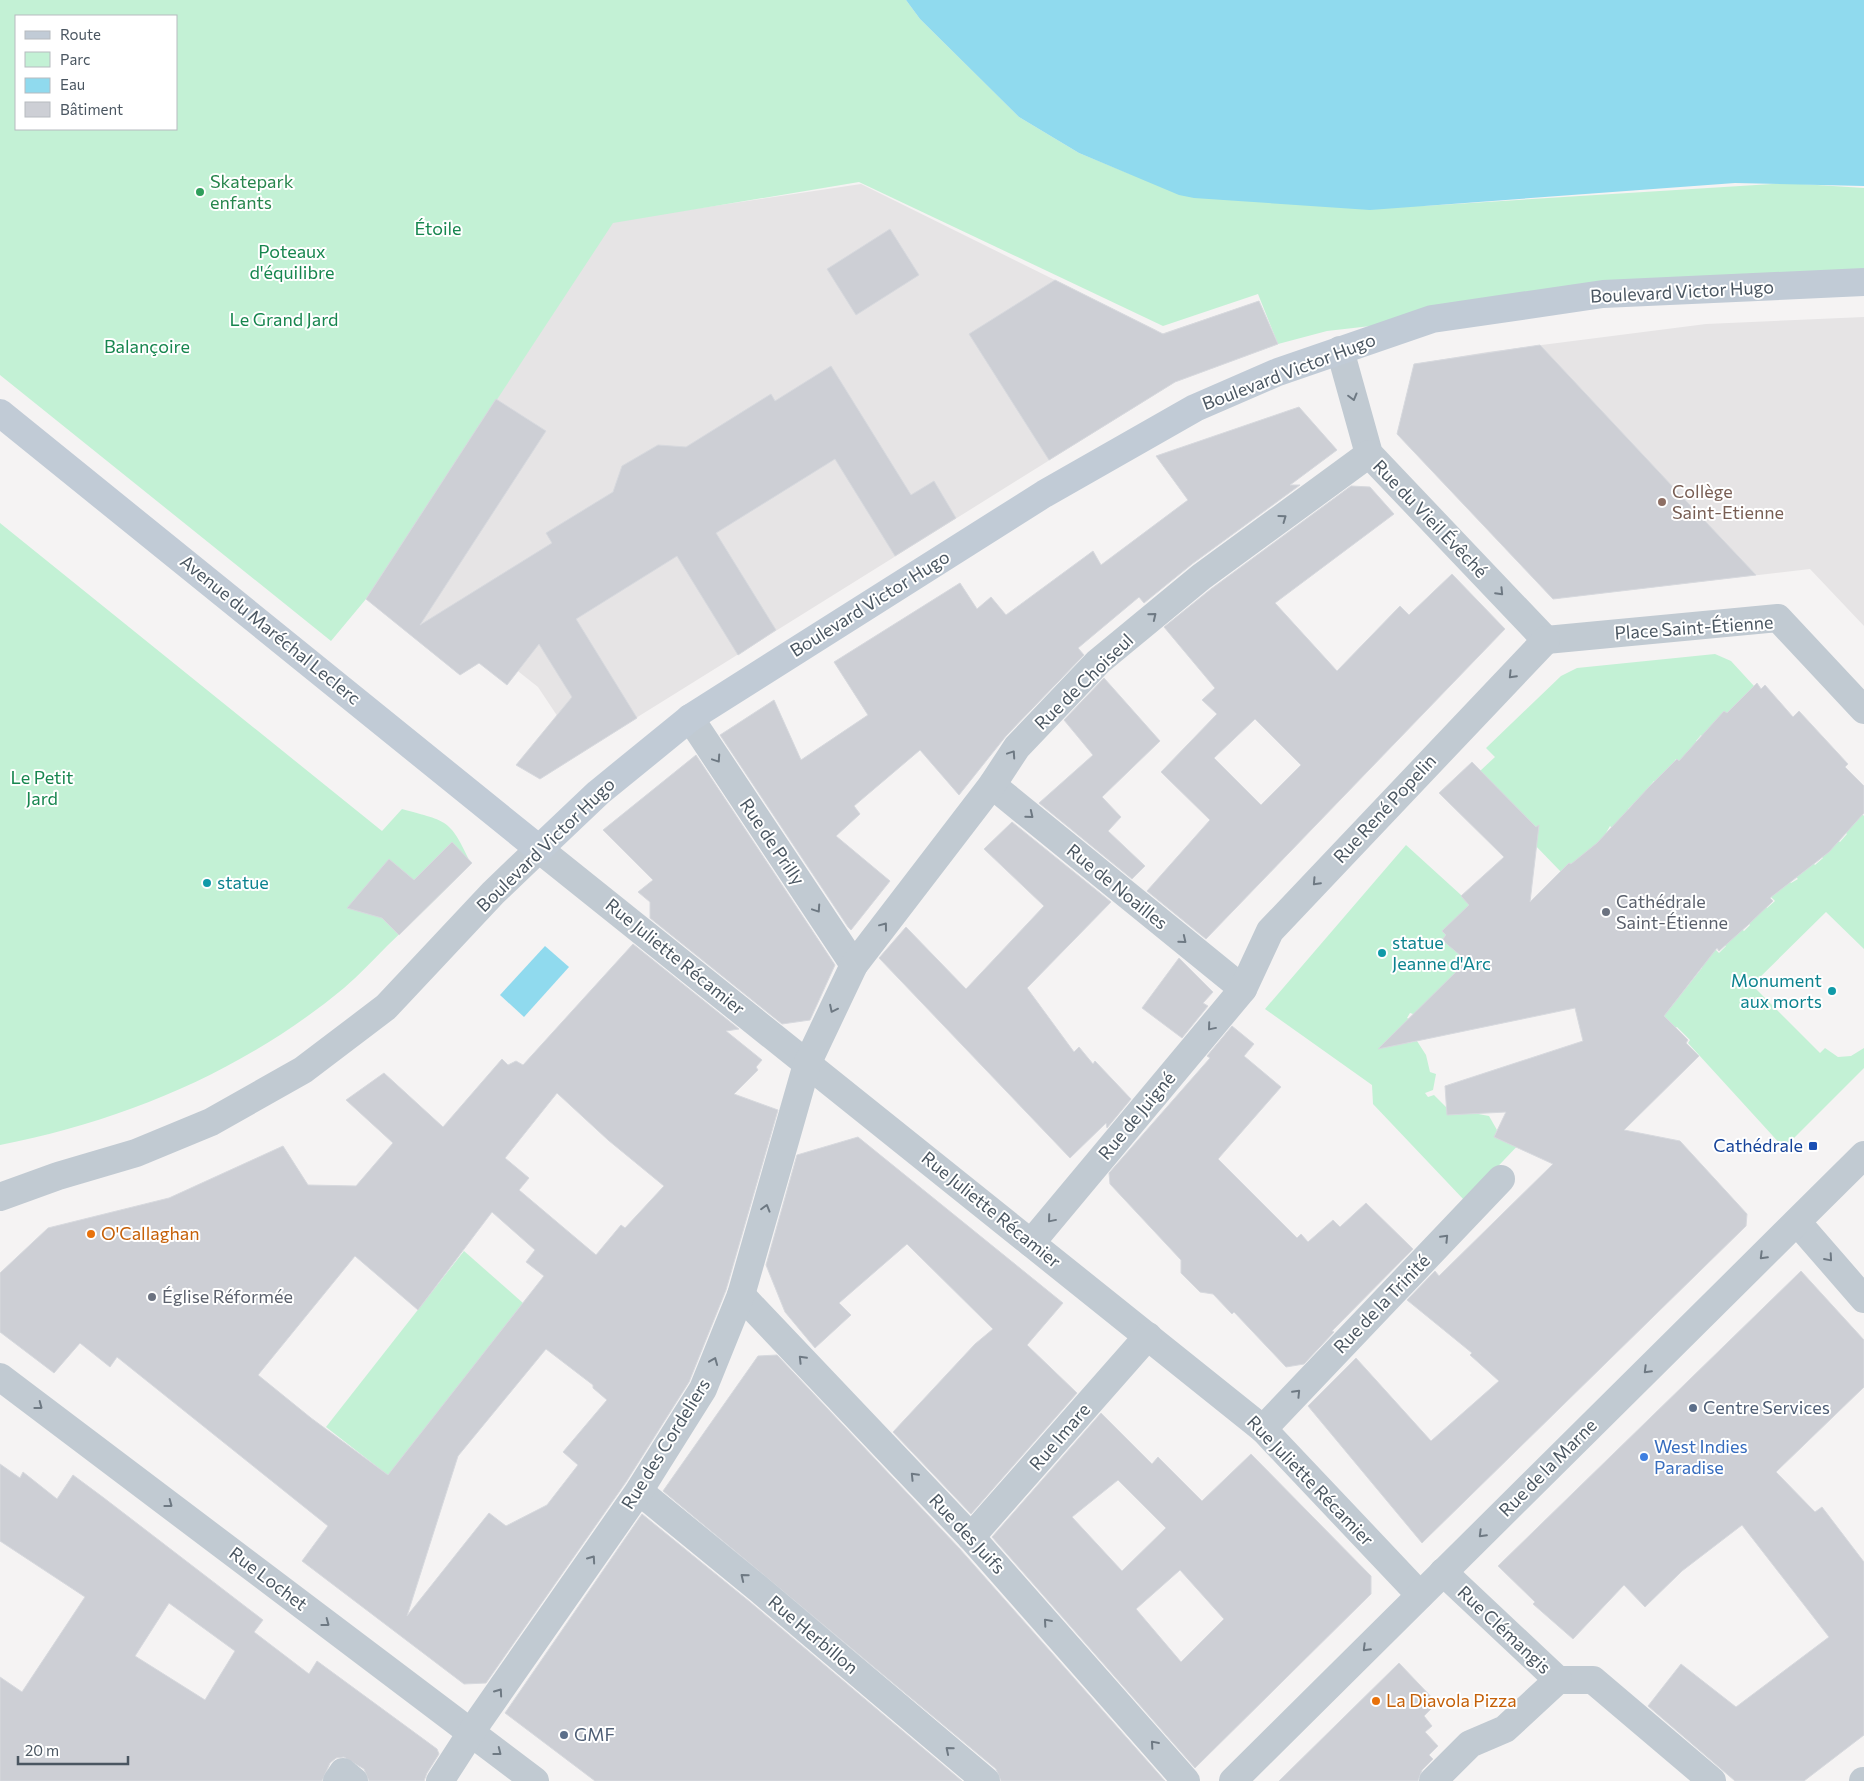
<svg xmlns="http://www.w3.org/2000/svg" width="1864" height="1781" font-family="Commissioner,sans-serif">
<rect width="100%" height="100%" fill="#f5f3f3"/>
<g fill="#e6e4e5">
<polygon points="861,184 1156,330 1158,335 1259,301 1278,344 1175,382 599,741 570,735 538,687 495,653 460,675 366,599 613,221"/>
<polygon points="1864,317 1864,626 1810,569 1553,599 1397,434 1414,364 1487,352 1706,324"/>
</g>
<g fill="#c3f1d5" fill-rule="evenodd">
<path d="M0 0H906L920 19 1019 117 1079 153 1130 174 1423 206 1786 183 1864 188V282L1432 319 1327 331 1278 344 1258 294 1163 326 859 182 613 223 366 599 331 641 0 375ZM16 16H176V129H16Z"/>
<path d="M0 523 382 831 402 809C449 822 450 819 471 864 443 892 415 919 387 946 373 960 359 975 344 988 245 1070 125 1121 0 1145Z"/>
<polygon points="1715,654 1731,661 1754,686 1737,723 1724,711 1719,717 1730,728 1713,746 1701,735 1696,741 1707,752 1689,770 1676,759 1672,765 1667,792 1654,781 1649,787 1660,798 1633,804 1628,809 1638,820 1621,837 1610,826 1606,833 1615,843 1575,867 1569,863 1561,872 1532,842 1538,829 1480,771 1495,757 1486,748 1561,676 1577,668"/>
<polygon points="1856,807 1864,816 1864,949 1826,912 1752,985 1820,1053 1825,1048 1838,1057 1851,1056 1864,1048 1864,1068 1784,1148 1688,1043 1690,1040 1677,1027 1674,1029 1663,1017 1702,968 1696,962 1711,945 1719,953 1726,946 1719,939 1735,923 1744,931 1750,925 1742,916 1759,900 1767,908 1775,901 1767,893 1783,876 1791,883 1798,879 1790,871 1806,855 1815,865 1823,858 1814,847 1829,833 1840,842 1847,834 1837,824"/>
<polygon points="1406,845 1461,895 1472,908 1442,931 1446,935 1442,940 1470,958 1416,1015 1410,1013 1407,1018 1412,1020 1407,1038 1408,1043 1417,1041 1426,1055 1430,1072 1436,1074 1433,1090 1425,1093 1428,1097 1434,1095 1447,1108 1489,1116 1497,1130 1494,1137 1523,1140 1465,1201 1373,1104 1372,1085 1265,1009"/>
<polygon points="464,1251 523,1303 389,1476 326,1427"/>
</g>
<g fill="#90daee">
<polygon points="906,0 1864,0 1864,186 1735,183 1370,210 1194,198 1179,195 1079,153 1019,117 920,19"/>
<polygon points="545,946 569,967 524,1017 500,995"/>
</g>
<g fill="#cdcfd5" stroke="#d7d9de" fill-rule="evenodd">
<polygon points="890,229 919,275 856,315 827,269"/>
<polygon points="1055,280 1163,334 1259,301 1278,344 1175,382 1049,460 969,334"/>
<polygon points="1540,345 1688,503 1756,575 1553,599 1397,434 1414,364"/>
<polygon points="831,366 911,495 934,481 956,518 895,556 835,459 716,533 776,630 738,655 677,556 576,619 637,718 540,779 516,765 572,697 539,644 507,685 479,663 460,675 366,599 496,399 546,431 420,625 552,543 546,533 613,492 622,466 658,445 686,447 771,394 775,401"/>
<polygon points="1299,407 1337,450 1290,485 1300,485 1192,564 1144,603 1139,597 1078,648 1084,655 1006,736 959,795 920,750 854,806 860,814 836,836 890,881 851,930 848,927 720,735 774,700 801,760 868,715 834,662 960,583 977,609 991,597 1006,615 1093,551 1101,565 1188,500 1156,456"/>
<path d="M1351 486 1370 487 1394 514 1275 603 1337 671 1400 606 1409 615 1452 574 1505 629 1206 939 1147 891 1210 820 1161 772 1217 714 1202 700 1215 688 1164 627 1211 589ZM1255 719 1301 765 1261 805 1214 758Z"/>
<polygon points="1104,678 1160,741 1102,797 1121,817 1108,831 1145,866 1132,879 1039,803 1093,755 1064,720"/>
<polygon points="1757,683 1761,689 1765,685 1793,717 1799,711 1848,764 1845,767 1864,786 1864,813 1829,852 1770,898 1773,901 1748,925 1719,951 1717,948 1664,1016 1688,1040 1686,1043 1699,1056 1624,1130 1680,1141 1747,1214 1746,1226 1422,1543 1308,1406 1356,1358 1431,1441 1499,1381 1470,1355 1472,1353 1407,1300 1435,1271 1439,1276 1553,1164 1494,1137 1506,1112 1447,1115 1445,1086 1583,1041 1575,1008 1378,1049 1467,961 1442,940 1446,935 1442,931 1469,905 1461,896 1504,857 1439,793 1472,762 1536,827 1539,825 1530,902 1569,863 1571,864 1597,843 1649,787 1677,759 1679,761 1724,711 1727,713"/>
<polygon points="696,755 835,965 810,1020 782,1024 650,918 650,902 638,892 653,880 603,830"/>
<polygon points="1012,822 1111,902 1027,988 1074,1052 1079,1047 1093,1064 1095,1061 1131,1099 1107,1128 1106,1123 1070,1158 879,958 906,927 966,989 1044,906 984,849"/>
<polygon points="452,842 472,863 399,935 382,918 347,908 389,859 414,880"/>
<path d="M633 944 739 1029 726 1031 762 1060 756 1067 758 1070 734 1094 778 1110 726 1290 689 1382 626 1482 486 1683 464 1684 302 1561 328 1526 117 1357 110 1367 80 1343 54 1373 0 1332V1273L48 1228 169 1198 283 1146 308 1185 356 1186 393 1143 346 1100 384 1073 443 1127 502 1059 508 1065 516 1061 523 1065ZM557 1093 608 1140 664 1186 625 1228 621 1225 596 1255 519 1190 529 1178 505 1158ZM492 1212 535 1250 526 1262 544 1276 388 1475 311 1418 258 1375 355 1256 418 1310ZM546 1349 593 1385V1388L607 1400 563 1452 578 1465 547 1505 506 1526 489 1513 407 1616 458 1456Z"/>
<polygon points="1179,958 1213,992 1203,1003 1208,1006 1182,1038 1142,1008"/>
<polygon points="1232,1026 1254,1044 1244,1056 1281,1087 1218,1159 1297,1238 1301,1234 1308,1242 1333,1220 1340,1227 1366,1203 1413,1249 1332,1331 1334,1332 1304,1364 1286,1367 1234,1312 1232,1314 1213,1294 1200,1292 1181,1273 1181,1260 1110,1184 1109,1173 1210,1058 1207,1056"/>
<polygon points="858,1137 1063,1303 1027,1345 1077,1393 971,1514 893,1432 975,1344 993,1329 907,1244 839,1303 851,1315 815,1348 785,1312 766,1265 797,1155"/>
<polygon points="1801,1271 1864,1340 1864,1387 1776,1472 1815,1512 1822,1507 1864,1562 1864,1735 1804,1781 1735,1781 1648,1706 1681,1664 1736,1707 1829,1637 1742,1525 1682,1571 1645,1607 1624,1585 1573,1639 1533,1604 1535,1602 1498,1566"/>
<polygon points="777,1355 959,1548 1165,1781 1001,1781 996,1769 663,1491 758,1356"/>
<path d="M1101 1413 1152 1464 1158 1457 1202 1501 1251 1454 1371 1576V1594L1195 1768 992 1537ZM1118 1480 1166 1528 1122 1571 1072 1517ZM1180 1570 1224 1619 1181 1662 1136 1609Z"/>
<path d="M0 1464 20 1478 23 1472 57 1499 73 1475 104 1498 263 1620 254 1632 309 1674 317 1661 437 1749 439 1754 427 1773 424 1781H369L364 1769 344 1757 336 1758 330 1763 322 1781H0V1677L22 1692 85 1597 0 1541ZM169 1603 235 1651 205 1700 135 1656Z"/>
<polygon points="642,1514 750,1602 962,1781 595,1781 505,1713"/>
<polygon points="1399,1663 1437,1703 1424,1716 1432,1726 1425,1732 1438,1746 1429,1755 1433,1759 1422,1770 1418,1781 1279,1781"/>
</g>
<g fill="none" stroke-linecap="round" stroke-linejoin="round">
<g stroke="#c1cad2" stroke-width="28">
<polyline points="1340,350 1369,454 1546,640"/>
<polyline points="1546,640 1778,618 1864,710"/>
<polyline points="690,718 854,965"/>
<polyline points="992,785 1243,989"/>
<polyline points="0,1197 58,1176 136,1153 211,1122 303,1070 386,1007 493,893 539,849 1263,1429 1420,1595"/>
<polyline points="1797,1222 1864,1299"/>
<polyline points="1031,1243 1243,989 1270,931 1546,640"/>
<polyline points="741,1295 971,1537 1186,1781"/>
<polyline points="0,1377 535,1781"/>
<polyline points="1263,1429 1501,1179"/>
<polyline points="639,1491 760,1590 986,1781"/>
<polyline points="971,1537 1148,1336"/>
<polyline points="1443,1572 1558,1680 1593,1680 1712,1781"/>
<polyline points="337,1781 343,1772 354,1781"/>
<polyline points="440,1781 480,1719 639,1491 703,1389 741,1295 807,1064 854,965 992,785 1017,747 1098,662 1201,577 1369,454"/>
<polyline points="1233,1781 1864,1155"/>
<polyline points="1433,1781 1470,1744 1505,1729 1558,1680"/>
<polyline points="1863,1781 1864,1781"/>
</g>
<polyline stroke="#c1cbd6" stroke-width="28" points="0,413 539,849 598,793 690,718 1044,494 1195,408 1278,372 1432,319 1603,294 1864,282"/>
</g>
<defs><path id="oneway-chevron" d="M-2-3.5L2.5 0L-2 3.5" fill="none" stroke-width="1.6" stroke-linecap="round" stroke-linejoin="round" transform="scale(1.25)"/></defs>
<g stroke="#6e7983">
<use href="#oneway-chevron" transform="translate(1353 397) rotate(75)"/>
<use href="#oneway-chevron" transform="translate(1283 518) rotate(-36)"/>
<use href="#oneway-chevron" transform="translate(1500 592) rotate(46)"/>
<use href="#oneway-chevron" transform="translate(1153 616) rotate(-39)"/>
<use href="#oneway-chevron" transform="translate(1512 675) rotate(134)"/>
<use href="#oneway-chevron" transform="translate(1012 754) rotate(-56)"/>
<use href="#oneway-chevron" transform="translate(717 759) rotate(56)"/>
<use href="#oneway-chevron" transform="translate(1030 815) rotate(39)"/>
<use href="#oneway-chevron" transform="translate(1316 882) rotate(133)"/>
<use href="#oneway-chevron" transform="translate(817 909) rotate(56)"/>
<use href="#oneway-chevron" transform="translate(884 926) rotate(-53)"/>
<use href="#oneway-chevron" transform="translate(1183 940) rotate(39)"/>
<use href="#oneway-chevron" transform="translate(833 1009) rotate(116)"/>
<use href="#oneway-chevron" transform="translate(1211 1027) rotate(130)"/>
<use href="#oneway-chevron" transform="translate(766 1208) rotate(-74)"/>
<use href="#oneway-chevron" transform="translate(1051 1219) rotate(130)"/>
<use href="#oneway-chevron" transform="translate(1445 1238) rotate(-46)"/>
<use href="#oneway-chevron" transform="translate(1763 1256) rotate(135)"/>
<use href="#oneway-chevron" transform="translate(1829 1258) rotate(49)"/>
<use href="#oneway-chevron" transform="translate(802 1359) rotate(-134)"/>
<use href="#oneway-chevron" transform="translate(714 1361) rotate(-68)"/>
<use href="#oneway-chevron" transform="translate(1647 1370) rotate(135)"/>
<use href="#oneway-chevron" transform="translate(1297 1393) rotate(-46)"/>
<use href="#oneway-chevron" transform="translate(39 1406) rotate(37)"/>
<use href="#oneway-chevron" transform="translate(914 1476) rotate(-134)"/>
<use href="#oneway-chevron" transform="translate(169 1504) rotate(37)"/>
<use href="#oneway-chevron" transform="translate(1482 1534) rotate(135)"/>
<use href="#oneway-chevron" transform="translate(592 1559) rotate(-55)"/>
<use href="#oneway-chevron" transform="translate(744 1577) rotate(-141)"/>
<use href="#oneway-chevron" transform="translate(1047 1622) rotate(-131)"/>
<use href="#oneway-chevron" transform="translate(326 1623) rotate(37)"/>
<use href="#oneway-chevron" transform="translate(1366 1648) rotate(135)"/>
<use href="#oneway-chevron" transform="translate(499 1692) rotate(-55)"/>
<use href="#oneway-chevron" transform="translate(1154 1744) rotate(-131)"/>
<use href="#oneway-chevron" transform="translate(949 1750) rotate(-140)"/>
<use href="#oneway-chevron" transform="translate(498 1752) rotate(38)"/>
</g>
<circle fill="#2e9e5b" stroke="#fff" stroke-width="2" cx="200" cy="192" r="5"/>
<circle fill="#8d6e63" stroke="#fff" stroke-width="2" cx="1662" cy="502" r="5"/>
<g fill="#0f9aa8" stroke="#fff" stroke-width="2">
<circle cx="207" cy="883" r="5"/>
<circle cx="1382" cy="953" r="5"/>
<circle cx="1832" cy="991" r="5"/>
</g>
<g fill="#6b7280" stroke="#fff" stroke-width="2">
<circle cx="1606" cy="912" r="5"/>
<circle cx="152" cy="1297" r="5"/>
</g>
<rect fill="#1a4fb4" stroke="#fff" stroke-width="2" x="1808" y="1141" width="10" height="10" rx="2.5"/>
<g fill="#e8710a" stroke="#fff" stroke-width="2">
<circle cx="91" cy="1234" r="5"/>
<circle cx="1376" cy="1701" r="5"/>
</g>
<g fill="#5c6f8a" stroke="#fff" stroke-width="2">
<circle cx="1693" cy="1408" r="5"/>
<circle cx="564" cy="1735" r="5"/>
</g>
<circle fill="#3f7fe0" stroke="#fff" stroke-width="2" cx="1644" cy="1457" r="5"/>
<g text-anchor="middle" stroke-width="4" stroke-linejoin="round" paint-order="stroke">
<g font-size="18" fill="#27864d" stroke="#fff" text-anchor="start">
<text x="210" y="188">Skatepark<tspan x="210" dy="21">enfants</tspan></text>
</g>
<g font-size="18" fill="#17864f" stroke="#fff">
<text x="438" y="235">Étoile</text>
<text x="292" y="258">Poteaux<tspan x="292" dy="21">d'équilibre</tspan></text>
<text x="284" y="326">Le Grand Jard</text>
<text x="147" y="353">Balançoire</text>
<text x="42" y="784">Le Petit<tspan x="42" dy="21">Jard</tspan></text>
</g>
<g font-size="18" fill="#4a5661" stroke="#fff">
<text transform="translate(1682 292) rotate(-3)" y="6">Boulevard Victor Hugo</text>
<text transform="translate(1289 372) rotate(-21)" y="6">Boulevard Victor Hugo</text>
<text transform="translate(1430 519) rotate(46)" y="6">Rue du Vieil Évêché</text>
<text transform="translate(870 604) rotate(-32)" y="6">Boulevard Victor Hugo</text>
<text transform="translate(1694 628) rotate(-4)" y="6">Place Saint-Étienne</text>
<text transform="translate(270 630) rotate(39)" y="6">Avenue du Maréchal Leclerc</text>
<text transform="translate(1084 682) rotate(-44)" y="6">Rue de Choiseul</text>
<text transform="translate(1385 809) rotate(-47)" y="6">Rue René Popelin</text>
<text transform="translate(772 842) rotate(56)" y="6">Rue de Prilly</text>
<text transform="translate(546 845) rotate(-44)" y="6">Boulevard Victor Hugo</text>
<text transform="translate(1117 887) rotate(39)" y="6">Rue de Noailles</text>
<text transform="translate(675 957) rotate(39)" y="6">Rue Juliette Récamier</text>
<text transform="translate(1137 1116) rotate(-50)" y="6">Rue de Juigné</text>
<text transform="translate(991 1210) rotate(39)" y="6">Rue Juliette Récamier</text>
<text transform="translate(1382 1304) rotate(-46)" y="6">Rue de la Trinité</text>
<text transform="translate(1060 1437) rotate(-49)" y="6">Rue Imare</text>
<text transform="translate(666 1444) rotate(-58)" y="6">Rue des Cordeliers</text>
<text transform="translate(1548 1468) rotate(-45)" y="6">Rue de la Marne</text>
<text transform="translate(1310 1481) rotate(46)" y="6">Rue Juliette Récamier</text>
<text transform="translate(967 1534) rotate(47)" y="6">Rue des Juifs</text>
<text transform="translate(268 1579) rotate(37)" y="6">Rue Lochet</text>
<text transform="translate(1504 1630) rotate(43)" y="6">Rue Clémangis</text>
<text transform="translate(813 1635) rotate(40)" y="6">Rue Herbillon</text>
</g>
<g font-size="18" fill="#785e54" stroke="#fff" text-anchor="start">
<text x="1672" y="498">Collège<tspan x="1672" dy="21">Saint-Etienne</tspan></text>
</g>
<g font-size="18" fill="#0d838f" stroke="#fff" text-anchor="start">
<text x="217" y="889">statue</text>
<text x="1392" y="949">statue<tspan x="1392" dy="21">Jeanne d'Arc</tspan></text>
<text x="1822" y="987" text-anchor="end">Monument<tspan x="1822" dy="21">aux morts</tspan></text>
</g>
<g font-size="18" fill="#5b616d" stroke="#fff" text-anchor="start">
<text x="1616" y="908">Cathédrale<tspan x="1616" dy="21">Saint-Étienne</tspan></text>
<text x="162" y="1303">Église Réformée</text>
</g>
<g font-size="18" fill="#164399" stroke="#fff" text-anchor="end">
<text x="1803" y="1152">Cathédrale</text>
</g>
<g font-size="18" fill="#c56008" stroke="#fff" text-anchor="start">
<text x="101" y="1240">O'Callaghan</text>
<text x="1386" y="1707">La Diavola Pizza</text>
</g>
<g font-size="18" fill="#4e5e75" stroke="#fff" text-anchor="start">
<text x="1703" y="1414">Centre Services</text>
<text x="574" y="1741">GMF</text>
</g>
<g font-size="18" fill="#366cbe" stroke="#fff" text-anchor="start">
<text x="1654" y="1453">West Indies<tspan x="1654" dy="21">Paradise</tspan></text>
</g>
</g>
<rect x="15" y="15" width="162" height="115" fill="#ffffff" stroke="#b7bbc0"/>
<rect x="25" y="31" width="25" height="8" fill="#c1cbd6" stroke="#b7bbc0"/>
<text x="60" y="40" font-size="15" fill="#4a5661">Route</text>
<rect x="25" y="52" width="25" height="15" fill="#c3f1d5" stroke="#b7bbc0"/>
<text x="60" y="65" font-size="15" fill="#4a5661">Parc</text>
<rect x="25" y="78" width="25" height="15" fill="#90daee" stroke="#b7bbc0"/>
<text x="60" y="90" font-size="15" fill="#4a5661">Eau</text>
<rect x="25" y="102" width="25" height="15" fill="#cdcfd5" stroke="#b7bbc0"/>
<text x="60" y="115" font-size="15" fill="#4a5661">Bâtiment</text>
<path d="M18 1756v8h110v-8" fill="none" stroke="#4a5661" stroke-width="2.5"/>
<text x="25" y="1756" font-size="15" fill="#4a5661" stroke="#ffffff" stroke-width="4" paint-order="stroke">20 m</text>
</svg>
